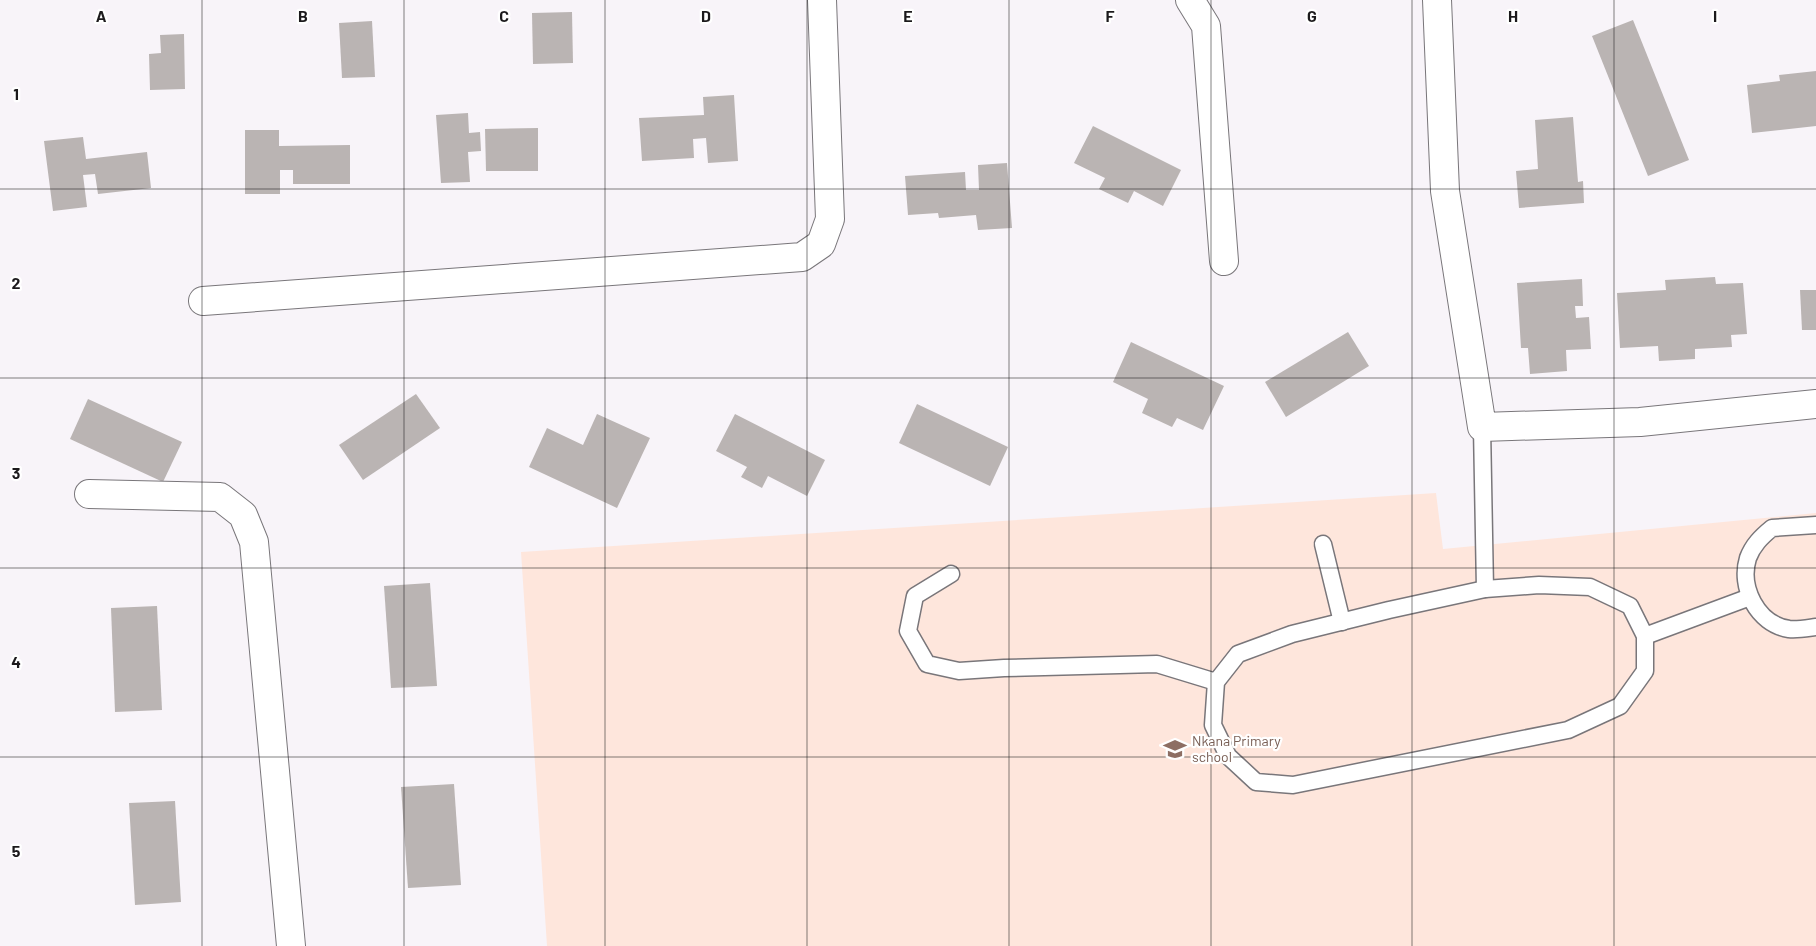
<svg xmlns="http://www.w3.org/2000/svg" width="1816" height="946" font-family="Barlow,sans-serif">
<rect width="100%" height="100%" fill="#f8f4f9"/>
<polygon fill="#fee6dc" points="1436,493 1443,549 1816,513 1816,946 547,946 521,552"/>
<g fill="#bab4b3">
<polygon points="572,12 573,63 533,64 532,13"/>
<polygon points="1633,20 1689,160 1648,176 1592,36"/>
<polygon points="372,21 375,77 342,78 339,23"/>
<polygon points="184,34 185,89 150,90 149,54 161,53 160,35"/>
<polygon points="1816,71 1816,126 1752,133 1747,85 1780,81 1779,75"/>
<polygon points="734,95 738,161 708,163 706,138 693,139 694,158 642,161 639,118 704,115 703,97"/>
<polygon points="468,113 469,133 480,132 481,151 468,152 470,182 441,183 436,115"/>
<polygon points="1573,117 1578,182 1583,181 1584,203 1519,208 1516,171 1538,169 1535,120"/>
<polygon points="1093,126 1181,170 1163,206 1134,191 1128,203 1099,189 1105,178 1074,163"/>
<polygon points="538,128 538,171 486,171 485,129"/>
<polygon points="245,130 279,130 279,146 350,145 350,184 293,184 293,170 280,170 280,194 245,194"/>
<polygon points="83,137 86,159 147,152 151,188 98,194 95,174 83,175 87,207 53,211 44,141"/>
<polygon points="1007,163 1012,228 978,230 976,215 939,218 938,213 908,215 905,176 965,172 966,190 979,190 978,165"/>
<polygon points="1715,277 1716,284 1743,283 1747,334 1731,335 1732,347 1695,349 1695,359 1659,361 1658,346 1620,348 1617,293 1666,290 1665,280"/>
<polygon points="1582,279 1583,306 1575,306 1576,318 1589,317 1591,349 1566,350 1567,371 1530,374 1528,348 1521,348 1517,283"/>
<polygon points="1800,290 1816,290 1816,330 1802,330"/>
<polygon points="1348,332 1369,366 1286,417 1265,382"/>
<polygon points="1131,342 1224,386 1203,430 1177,418 1172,427 1142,413 1148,399 1113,382"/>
<polygon points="416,394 440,428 363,480 339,445"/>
<polygon points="88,399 182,442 163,482 70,439"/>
<polygon points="917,404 1008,447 990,486 899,443"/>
<polygon points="597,414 650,438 617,508 529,467 547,428 583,445"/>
<polygon points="735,414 825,460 807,496 768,476 762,488 741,477 747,467 716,451"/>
<polygon points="430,583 437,686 391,688 384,586"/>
<polygon points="157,606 162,710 115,712 111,608"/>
<polygon points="454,784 461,885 408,888 401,787"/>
<polygon points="175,801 181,902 135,905 129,803"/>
</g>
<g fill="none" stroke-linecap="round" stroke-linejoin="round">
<defs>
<g id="service">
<polyline points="1482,427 1485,589"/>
<path d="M1816 525 1772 528C1761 537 1753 545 1748 558 1739 587 1757 624 1789 629 1797 630 1808 628 1816 627"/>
<polyline points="1323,544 1342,622"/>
<polyline points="951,574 915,596 908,631 927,664 959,671 1004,668 1157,664 1216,682"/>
<polygon points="1539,585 1590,587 1630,606 1645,636 1645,671 1620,706 1568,730 1293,785 1256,782 1228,756 1213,725 1216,682 1238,654 1292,634 1389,610 1485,589"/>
<polyline points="1645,636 1750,597"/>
</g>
<g id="minor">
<polyline points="1190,0 1206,26 1224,261"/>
<polyline points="1437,0 1445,191 1482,427 1640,422 1816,404"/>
<polyline points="203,301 802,257 821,244 830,219 822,0"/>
<polyline points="89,494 220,497 243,515 254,542 291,946"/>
</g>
</defs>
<use href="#service" stroke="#79767a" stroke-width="19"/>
<use href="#minor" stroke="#79767a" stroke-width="30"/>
<use href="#service" stroke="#fff" stroke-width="16"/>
<use href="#minor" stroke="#fff" stroke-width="28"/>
</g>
<path fill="none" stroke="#1c1a1c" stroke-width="1" stroke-opacity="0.55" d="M202 0V946M404 0V946M605 0V946M807 0V946M1009 0V946M1211 0V946M1412 0V946M1614 0V946M0 189H1816M0 378H1816M0 568H1816M0 757H1816"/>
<defs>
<symbol id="school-bare" viewBox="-9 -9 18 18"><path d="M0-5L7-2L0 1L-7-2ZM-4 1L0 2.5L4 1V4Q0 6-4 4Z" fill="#8d6e63" stroke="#fff" stroke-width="2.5" paint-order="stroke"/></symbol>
</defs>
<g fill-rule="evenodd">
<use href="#school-bare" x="1159" y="733" width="32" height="32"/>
</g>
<g text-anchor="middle" stroke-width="4.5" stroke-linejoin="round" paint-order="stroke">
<g font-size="14" fill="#785e54" stroke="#fff" text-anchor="start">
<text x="1192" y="746">Nkana Primary<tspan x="1192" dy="16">school</tspan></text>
</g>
</g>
<g font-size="16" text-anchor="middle" font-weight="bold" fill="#1c1a1c" stroke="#fff" stroke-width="4.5" stroke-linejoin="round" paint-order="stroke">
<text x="101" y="22">A</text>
<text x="303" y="22">B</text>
<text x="504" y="22">C</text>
<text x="706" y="22">D</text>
<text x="908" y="22">E</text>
<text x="1110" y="22">F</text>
<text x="1312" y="22">G</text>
<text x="1513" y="22">H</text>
<text x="1715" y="22">I</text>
<text x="16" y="100">1</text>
<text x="16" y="289">2</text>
<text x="16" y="479">3</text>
<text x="16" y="668">4</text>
<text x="16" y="857">5</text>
</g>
</svg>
